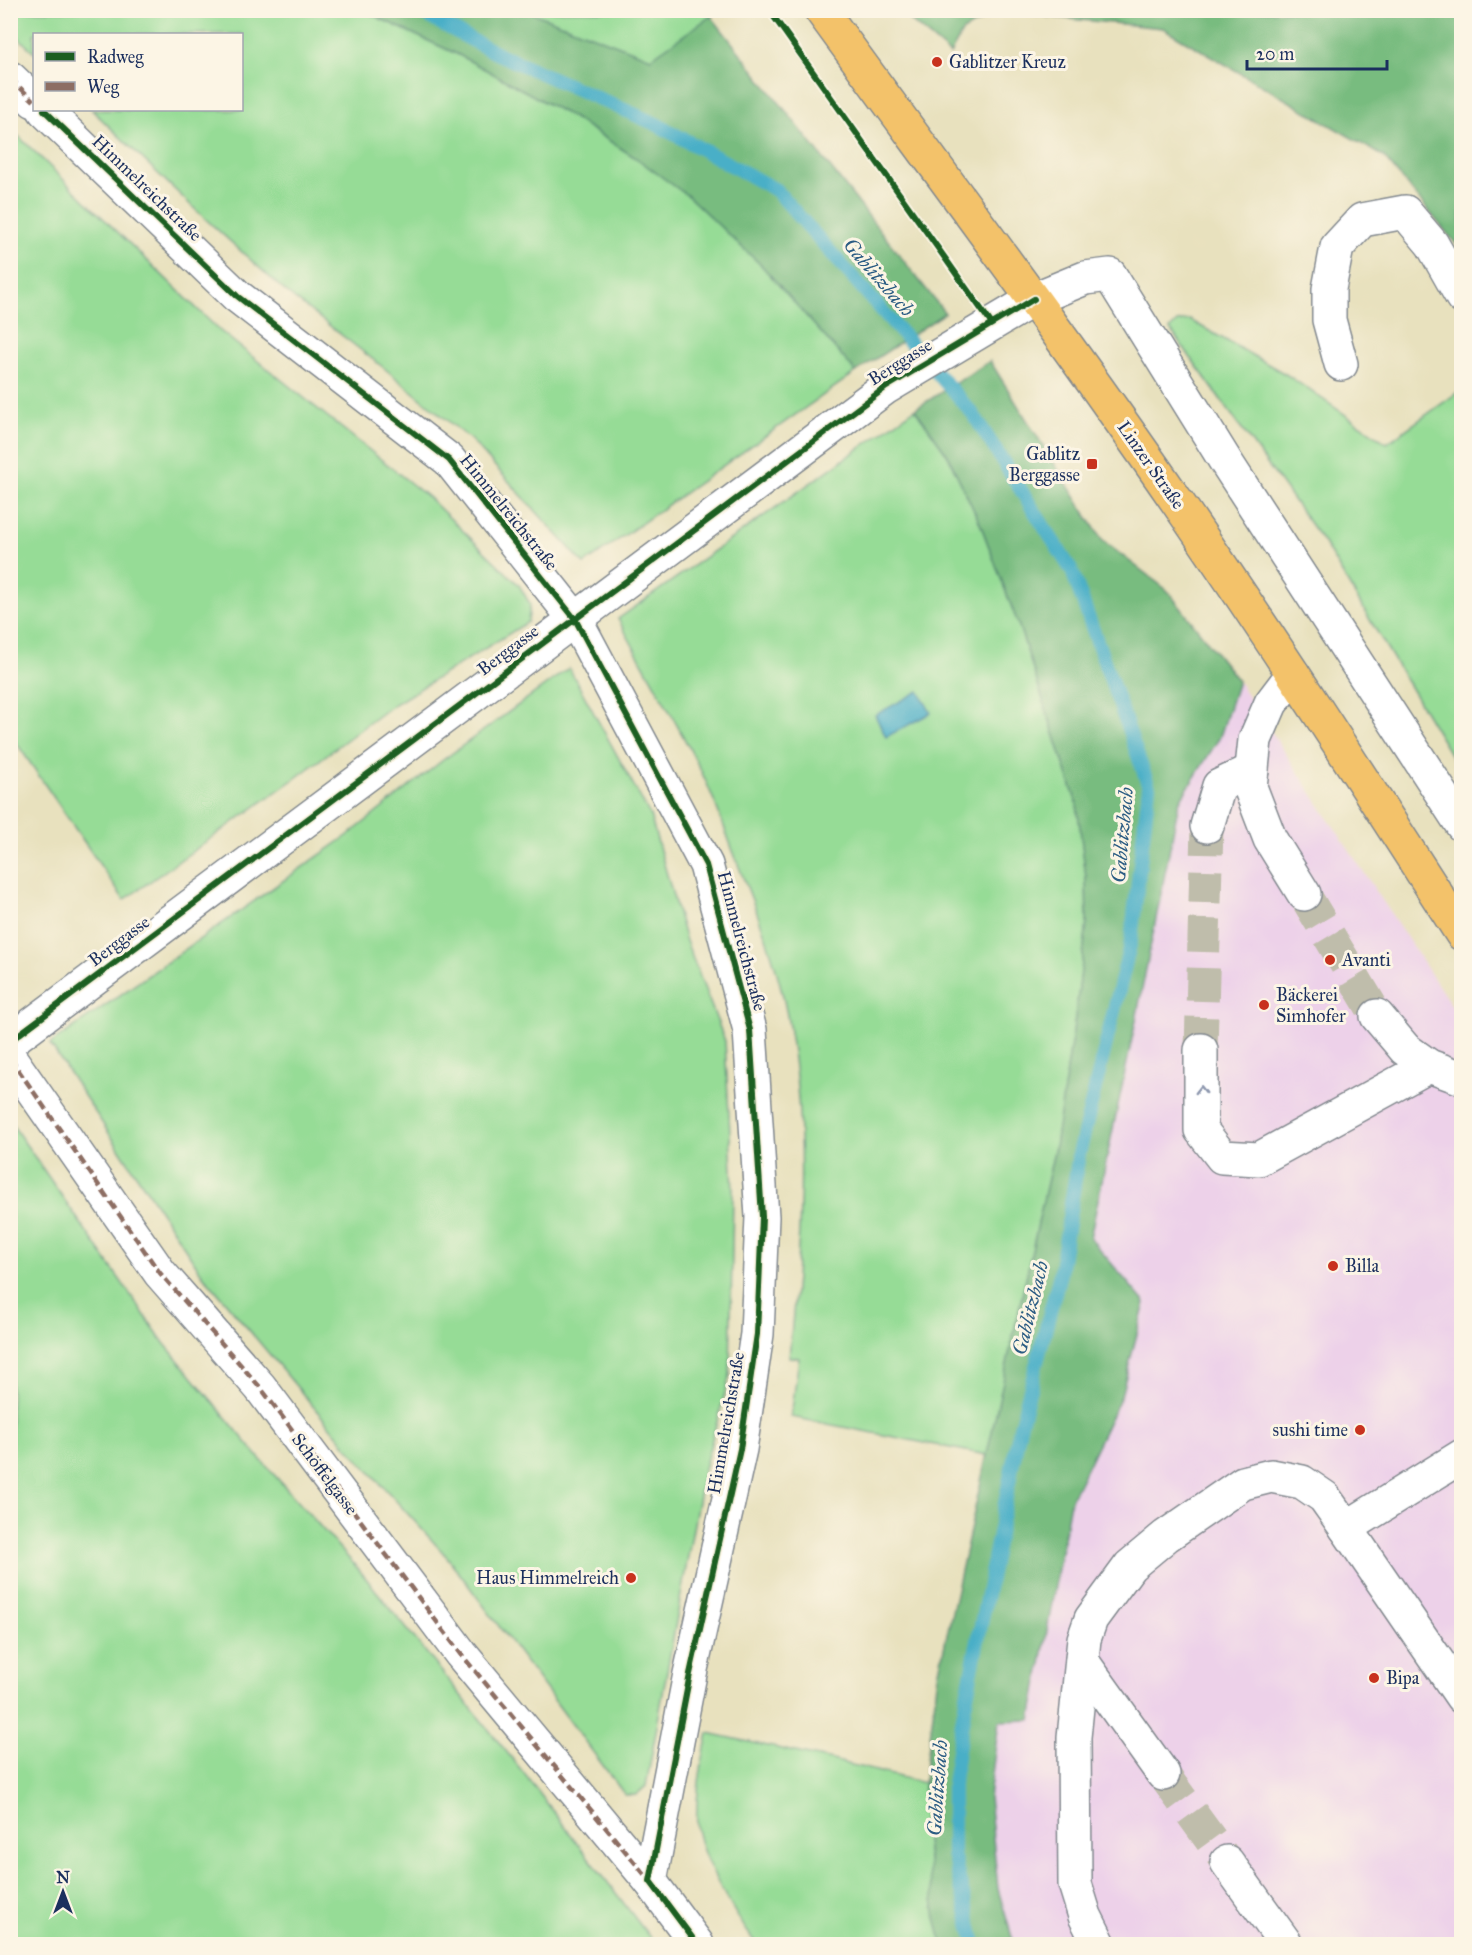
<svg xmlns="http://www.w3.org/2000/svg" width="1472" height="1955" font-family="'IM FELL Great Primer',serif">
<rect width="100%" height="100%" fill="#fcf5e5"/>
<filter id="ink" filterUnits="userSpaceOnUse"><feTurbulence type="fractalNoise" baseFrequency=".0167" numOctaves="2"/><feDisplacementMap in="SourceGraphic" scale="12" xChannelSelector="R" yChannelSelector="G"/><feConvolveMatrix kernelMatrix="1 2 1 2 8 2 1 2 1" color-interpolation-filters="sRGB"/></filter>
<filter id="wash" filterUnits="userSpaceOnUse"><feTurbulence type="fractalNoise" baseFrequency=".008" numOctaves="4" result="noise"/><feDisplacementMap in="SourceGraphic" scale="24" xChannelSelector="R" yChannelSelector="G"/><feGaussianBlur stdDeviation="1.35" result="paint"/><feColorMatrix in="noise" values="0 0 0 0 0 0 0 0 0 0 0 0 0 0 0 0 0 1.4 0 .05"/><feComposite in="paint" operator="in"/></filter>
<g filter="url(#wash)">
<rect width="100%" height="100%" fill="#e8e1be"/>
<polygon fill="#edd1e9" points="1238,681 1461,1020 1461,1944 1014,1944 998,1889 989,1797 999,1721 1031,1719 1070,1502 1121,1396 1145,1304 1090,1238 1136,1020 1179,801 1220,737"/>
<g fill="#96dc96" stroke="#58867a" stroke-width="1.5">
<polygon points="10,11 364,11 459,55 574,118 636,158 688,196 762,266 856,372 584,564 471,440 384,368 286,292 199,213 92,110 242,110 242,34 34,34 34,53 11,30"/>
<polygon points="527,11 719,11 651,58"/>
<polygon points="11,129 219,330 428,497 519,585 530,604 528,622 390,707 297,777 124,900 11,735"/>
<polygon points="1190,320 1287,375 1387,443 1461,390 1461,772 1324,543 1170,329 1177,322"/>
<path d="M915 409 947 454 980 523 1020 629 1077 804 1086 877 1087 923 1076 1012 1055 1147 987 1455 791 1417 799 1358 789 1357C801 1237 810 1115 783 996 773 953 757 912 741 872 727 837 716 800 699 767 674 717 645 668 618 619Z"/>
<polygon points="569,668 650,815 686,941 725,1041 733,1190 730,1375 704,1469 646,1786 636,1795 625,1795 448,1558 349,1449 202,1274 50,1044 347,836 443,760"/>
<polygon points="11,1123 164,1343 261,1460 360,1571 523,1772 655,1944 11,1944"/>
<path d="M708 1733 832 1760 924 1783C924 1837 929 1892 943 1944H756C737 1917 699 1858 697 1825 695 1794 702 1763 708 1733Z"/>
</g>
<g fill="#78bc7f" stroke="#4a766e" stroke-width="1.5">
<polygon points="364,11 527,11 651,58 711,16 945,313 856,372 762,266 688,196 636,158 574,118 459,55"/>
<polygon points="899,11 998,11 963,31 950,54"/>
<polygon points="1014,11 1461,11 1461,250 1383,156 1163,28 1050,17"/>
<polygon points="990,361 1102,540 1167,590 1238,681 1220,737 1179,802 1136,1020 1090,1238 1145,1303 1121,1396 1070,1502 1031,1720 999,1721 989,1797 998,1889 1014,1944 943,1944 936,1919 930,1877 924,1821 924,1783 938,1675 1055,1147 1076,1012 1087,923 1086,877 1077,804 1020,629 980,523 947,454 915,409"/>
</g>
<polygon fill="#48afc7" stroke="#326f92" stroke-width="1.5" points="919,691 931,713 886,737 875,715"/>
<g fill="none" stroke-linecap="round" stroke-linejoin="round">
<polyline stroke="#48afc7" stroke-width="14" points="416,10 496,53 656,124 776,190 973,414 1072,571 1149,787 1131,941 1079,1154 1060,1274 1020,1427 963,1716 953,1785 953,1854 975,1944"/>
</g>
</g>
<g filter="url(#ink)">
<g fill="none" stroke-linecap="round" stroke-linejoin="round">
<g stroke="#bfbdab" stroke-width="33" stroke-dasharray="33 16" stroke-linecap="butt">
<polyline points="1304,894 1377,1016"/>
<polyline points="1201,1050 1207,826"/>
<polyline points="1163,1774 1227,1862"/>
</g>
<defs>
<g id="minor">
<polyline points="10,78 34,101"/>
<polyline points="44,110 237,296 449,460 575,619 706,865 750,1030 762,1217 757,1334 740,1449 690,1674 650,1881"/>
<polyline points="1341,364 1329,320 1329,289 1337,247 1362,220 1405,212 1432,244 1462,297"/>
<polyline points="1293,674 1271,703 1255,740 1250,787 1270,839 1304,894"/>
<polyline points="1207,826 1219,786 1252,770"/>
<polyline points="1377,1016 1405,1049 1429,1066 1462,1078"/>
<polyline points="10,1041 885,388 1034,299 1085,278 1110,275 1226,462 1462,825"/>
<polyline points="1201,1050 1201,1130 1222,1157 1259,1159 1429,1066"/>
<polyline points="10,1058 160,1273 260,1387 461,1654 650,1881 697,1944"/>
<polyline points="1462,1456 1346,1528 1462,1697"/>
<polyline points="1082,1661 1163,1774"/>
<polyline points="1227,1862 1286,1944"/>
<polyline points="1099,1944 1085,1916 1075,1884 1074,1737 1084,1639 1091,1619 1130,1566 1166,1536 1243,1483 1271,1476 1302,1482 1324,1497 1346,1528"/>
</g>
<path id="major" d="M821 10C940 173 1061 334 1176 500 1274 642 1368 788 1462 934"/>
</defs>
<use href="#minor" stroke="#82888e" stroke-width="36"/>
<use href="#major" stroke="#82888e" stroke-width="36"/>
<use href="#minor" stroke="#fff" stroke-width="33"/>
<use href="#major" stroke="#f3c26a" stroke-width="33"/>
<g stroke="#8d6e63" stroke-width="4.5" stroke-dasharray="9 4.5" stroke-linecap="butt">
<polyline points="10,78 34,101"/>
<polyline points="10,1058 160,1273 260,1387 461,1654 650,1881"/>
</g>
<defs>
<g id="cycleway">
<polyline points="769,10 991,323"/>
<polyline points="44,110 237,296 449,460 575,619 706,865 750,1030 762,1217 757,1334 740,1449 690,1674 650,1881 697,1944"/>
<polyline points="10,1041 885,388 1034,299"/>
</g>
</defs>
<use href="#cycleway" stroke="#fcf5e5" stroke-width="10"/>
<use href="#cycleway" stroke="#1b5e20" stroke-width="6"/>
</g>
<defs><path id="oneway-chevron" d="M-2-3.5L2.5 0L-2 3.5" fill="none" stroke-width="1.6" stroke-linecap="round" stroke-linejoin="round" transform="scale(1.5)"/></defs>
<use stroke="#8d97ae" href="#oneway-chevron" transform="translate(1201 1090) rotate(-90)"/>
</g>
<g fill="#c8321e" stroke="#fcf5e5" stroke-width="2">
<circle cx="937" cy="62" r="6"/>
<rect x="1086" y="458" width="12" height="12" rx="3"/>
<circle cx="1330" cy="960" r="6"/>
<circle cx="1264" cy="1005" r="6"/>
<circle cx="1333" cy="1266" r="6"/>
<circle cx="1360" cy="1430" r="6"/>
<circle cx="631" cy="1578" r="6"/>
<circle cx="1374" cy="1678" r="6"/>
</g>
<g text-anchor="middle" stroke-width="6" stroke-linejoin="round" paint-order="stroke">
<g font-size="18" fill="#1b2f5e" stroke="#fcf5e5" text-anchor="start">
<text x="949" y="68">Gablitzer Kreuz</text>
<text x="1080" y="460" text-anchor="end">Gablitz<tspan x="1080" dy="21">Berggasse</tspan></text>
<text x="1342" y="966">Avanti</text>
<text x="1276" y="1001">Bäckerei<tspan x="1276" dy="21">Simhofer</tspan></text>
<text x="1345" y="1272">Billa</text>
<text x="1348" y="1436" text-anchor="end">sushi time</text>
<text x="619" y="1584" text-anchor="end">Haus Himmelreich</text>
<text x="1386" y="1684">Bipa</text>
</g>
<g font-size="18" fill="#1b2f5e" stroke="#fcf5e5">
<text transform="translate(147 188) rotate(44)" y="6">Himmelreichstraße</text>
<text transform="translate(900 362) rotate(-32)" y="6">Berggasse</text>
<text transform="translate(1151 465) rotate(55)" y="6">Linzer Straße</text>
<text transform="translate(509 512) rotate(51)" y="6">Himmelreichstraße</text>
<text transform="translate(508 650) rotate(-37)" y="6">Berggasse</text>
<text transform="translate(119 941) rotate(-37)" y="6">Berggasse</text>
<text transform="translate(742 941) rotate(75)" y="6">Himmelreichstraße</text>
<text transform="translate(726 1423) rotate(-80)" y="6">Himmelreichstraße</text>
<text transform="translate(325 1474) rotate(53)" y="6">Schöffelgasse</text>
</g>
<g font-size="20" font-style="italic" fill="#2b5c83" stroke="#fcf5e5">
<text transform="translate(879 277) rotate(49)" y="7">Gablitzbach</text>
<text transform="translate(1122 835) rotate(-85)" y="7">Gablitzbach</text>
<text transform="translate(1030 1308) rotate(-76)" y="7">Gablitzbach</text>
<text transform="translate(937 1788) rotate(-86)" y="7">Gablitzbach</text>
</g>
</g>
<rect width="1472" height="1955" fill="none" stroke="#fcf5e5" stroke-width="36"/>
<rect x="33" y="33" width="210" height="78" fill="#fcf5e5" stroke="#a2a6af" stroke-width="1.5"/>
<rect x="45" y="52" width="30" height="9" fill="#1b5e20" stroke="#a2a6af" stroke-width="1.5"/>
<text x="87" y="63" font-size="18" fill="#1b2f5e">Radweg</text>
<rect x="45" y="82" width="30" height="9" fill="#8d6e63" stroke="#a2a6af" stroke-width="1.5"/>
<text x="87" y="93" font-size="18" fill="#1b2f5e">Weg</text>
<g transform="translate(63 1892)" stroke="#fcf5e5" stroke-width="4.5" paint-order="stroke">
<path d="M0-4.5L10 22L0 15L-10 22Z" fill="#1b2f5e"/>
<text y="-9" font-size="16" font-weight="bold" text-anchor="middle" fill="#1b2f5e">N</text>
</g>
<path d="M1247 60v9h140v-9" fill="none" stroke="#1b2f5e" stroke-width="3"/>
<text x="1256" y="60" font-size="18" fill="#1b2f5e" stroke="#fcf5e5" stroke-width="4.5" paint-order="stroke">20 m</text>
</svg>
